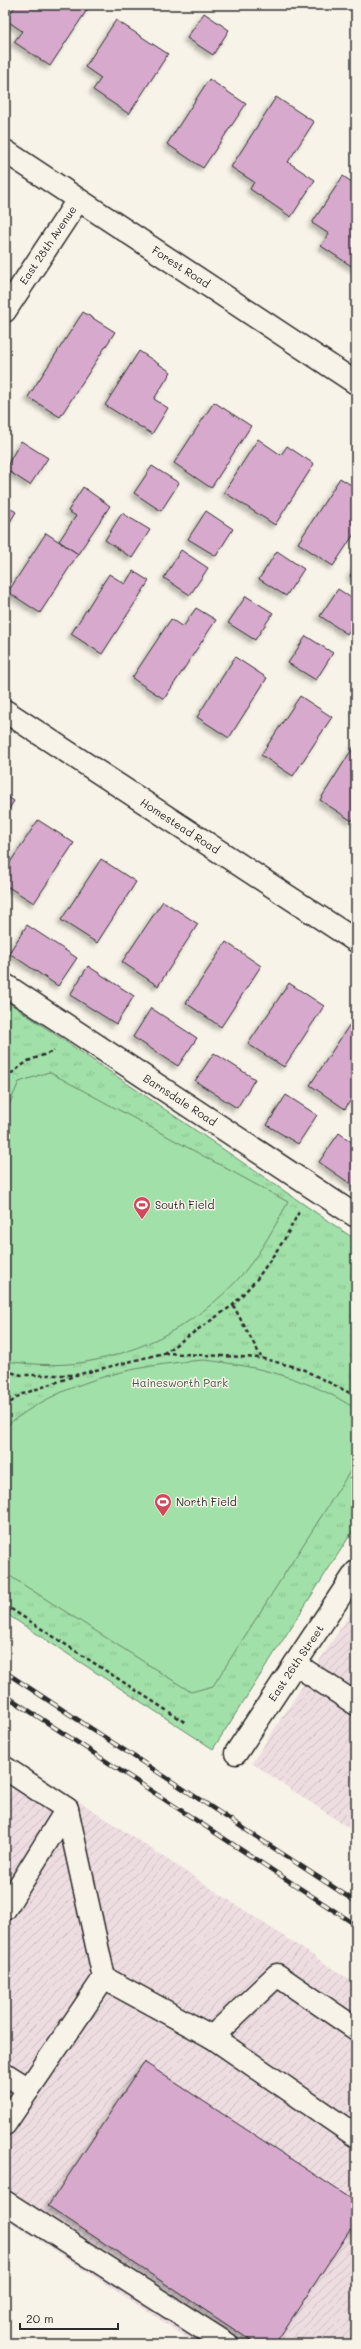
<svg xmlns="http://www.w3.org/2000/svg" width="361" height="2349" font-family="Mali,sans-serif">
<defs>
<pattern id="industrial-furrows" width="10" height="10" patternUnits="userSpaceOnUse"><rect width="10" height="10" fill="#eddde0"/><path d="M-1 1l2-2M0 10L10 0M9 11l2-2" fill="none" stroke="#cbbec0"/></pattern>
<pattern id="park-tufts" width="24" height="20" patternUnits="userSpaceOnUse"><rect width="24" height="20" fill="#a1e0a8"/><path d="M3 7l-1-3M5 7V3M7 7l1-3M15 17l-1-3M17 17v-4M19 17l1-3" fill="none" stroke="#8bc091"/></pattern>
<filter id="shadow"><feDropShadow dx="-3.5" dy="3.5" stdDeviation="2" flood-color="#0004"/></filter>
</defs>
<rect width="100%" height="100%" fill="#f7f3e8"/>
<filter id="ink" filterUnits="userSpaceOnUse"><feTurbulence type="fractalNoise" baseFrequency=".025" numOctaves="2"/><feDisplacementMap in="SourceGraphic" scale="8" xChannelSelector="R" yChannelSelector="G"/><feConvolveMatrix kernelMatrix="1 2 1 2 8 2 1 2 1" color-interpolation-filters="sRGB"/></filter>
<g filter="url(#ink)">
<g fill="url(#industrial-furrows)">
<polygon points="356,1605 356,1833 252,1763"/>
<polygon points="27,1767 356,1984 356,2344 197,2344 5,2218 5,1801"/>
</g>
<polygon fill="url(#park-tufts)" stroke="#66866a" points="5,1000 356,1240 356,1526 213,1749 5,1613"/>
<g fill="#a1e0a8" stroke="#66866a">
<path d="M49 1072 288 1202C275 1226 262 1250 245 1271 208 1316 152 1348 96 1360 66 1367 35 1365 5 1361V1114L19 1082Z"/>
<path d="M204 1360C258 1366 310 1379 356 1409V1462L213 1686 191 1692 5 1573V1427C61 1381 134 1365 204 1360Z"/>
</g>
<g fill="#d7aacd" stroke="#2b2b2b" filter="url(#shadow)">
<polygon points="16,5 86,5 89,7 50,66 14,42 22,31 6,20"/>
<polygon points="204,13 229,30 213,55 187,38"/>
<polygon points="116,20 168,54 129,114 93,90 101,78 85,67"/>
<polygon points="209,79 246,104 203,168 167,144"/>
<polygon points="276,97 314,122 288,162 315,180 291,217 250,189 254,182 231,167"/>
<polygon points="343,176 356,185 356,269 321,246 329,234 312,223"/>
<polygon points="83,312 115,332 60,417 28,397"/>
<polygon points="139,351 171,372 154,399 168,408 152,434 105,405"/>
<polygon points="214,402 251,426 211,488 174,463"/>
<polygon points="258,439 281,455 287,446 314,464 275,525 224,492"/>
<polygon points="21,441 48,458 30,485 5,469"/>
<polygon points="152,466 179,483 161,511 134,493"/>
<polygon points="340,478 356,488 356,531 333,566 298,543"/>
<polygon points="83,487 110,506 78,554 59,541 76,516 68,511"/>
<polygon points="5,505 16,512 5,530"/>
<polygon points="206,511 233,529 216,556 188,539"/>
<polygon points="122,513 150,530 132,558 105,540"/>
<polygon points="46,533 78,554 40,613 8,592"/>
<polygon points="181,550 208,568 190,595 164,578"/>
<polygon points="277,551 304,569 286,596 259,579"/>
<polygon points="356,566 356,580 350,576"/>
<polygon points="133,571 149,581 102,654 71,634 109,574 125,584"/>
<polygon points="338,589 356,601 356,620 347,634 320,616"/>
<polygon points="246,596 273,613 255,640 228,623"/>
<polygon points="196,608 216,620 164,699 132,678 171,619 183,627"/>
<polygon points="306,636 333,653 316,680 288,663"/>
<polygon points="235,657 267,678 229,738 197,717"/>
<polygon points="300,696 332,717 293,776 261,755"/>
<polygon points="356,743 356,814 352,821 320,800"/>
<polygon points="5,795 14,801 5,815"/>
<polygon points="38,820 74,843 34,903 5,885 5,870"/>
<polygon points="101,859 136,882 97,943 61,920"/>
<polygon points="163,901 198,924 158,986 122,962"/>
<polygon points="27,925 77,958 58,986 9,953"/>
<polygon points="226,942 261,966 221,1027 186,1003"/>
<polygon points="88,966 134,996 116,1024 70,995"/>
<polygon points="289,983 324,1006 284,1067 248,1044"/>
<polygon points="151,1008 197,1038 178,1066 133,1037"/>
<polygon points="350,1024 356,1028 356,1092 345,1109 310,1085"/>
<polygon points="214,1053 255,1079 237,1108 195,1081"/>
<polygon points="286,1095 317,1115 298,1144 267,1125"/>
<polygon points="339,1133 356,1145 355,1187 319,1162"/>
<polygon points="144,2062 356,2202 356,2234 350,2230 275,2344 256,2344 48,2206"/>
</g>
<g fill="none" stroke-linecap="round" stroke-linejoin="round">
<defs>
<g id="minor">
<polyline points="5,151 356,383"/>
<polyline points="5,311 78,200"/>
<polyline points="5,711 356,941"/>
<polyline points="5,985 356,1216"/>
<polyline points="295,1664 356,1704"/>
<polyline points="236,1753 356,1572"/>
<polyline points="5,1768 67,1809 104,1978 5,2124"/>
<polyline points="5,1909 67,1809"/>
<polyline points="104,1978 212,2037 356,2136"/>
<polyline points="212,2037 277,1975 356,2029"/>
<polyline points="5,2074 29,2089"/>
<polyline points="5,2202 227,2344"/>
</g>
</defs>
<use href="#minor" stroke="#2b2b2b" stroke-width="25"/>
<g stroke="#2b2b2b" stroke-width="2.5" stroke-dasharray="4 3" stroke-linecap="butt">
<polyline points="5,1078 28,1061 54,1051"/>
<polyline points="233,1305 261,1357"/>
<polyline points="164,1353 261,1358 302,1369 356,1396"/>
<polyline points="5,1371 22,1375 76,1375 164,1353 233,1305 257,1279 284,1240 299,1212"/>
<polyline points="5,1407 20,1395 74,1376"/>
<polyline points="5,1605 186,1723"/>
</g>
<use href="#minor" stroke="#f7f3e8" stroke-width="22"/>
<defs>
<g id="rail">
<polyline points="5,1672 356,1902"/>
<polyline points="5,1695 356,1925"/>
</g>
</defs>
<use href="#rail" stroke="#2b2b2b" stroke-width="4.5"/>
<use href="#rail" stroke="#f7f3e8" stroke-width="3" stroke-dasharray="9" stroke-linecap="butt"/>
</g>
</g>
<defs>
<symbol id="stadium-pin" viewBox="-11 -11 22 30"><path d="M0 17L-7.5 6A9.5 9.5 0 1 1 7.5 6Z" fill="#d1495b" stroke="#f7f3e8"/><path d="M0-5a6.5 5 0 1 0 0 10a6.5 5 0 1 0 0-10ZM-3.5-1.8h7v3.6h-7Z" fill="#fff"/></symbol>
</defs>
<g fill-rule="evenodd">
<use href="#stadium-pin" x="132" y="1195" width="20" height="27"/>
<use href="#stadium-pin" x="153" y="1492" width="20" height="27"/>
</g>
<g text-anchor="middle" stroke-width="3" stroke-linejoin="round" paint-order="stroke">
<g font-size="11" fill="#2b2b2b" stroke="#f7f3e8">
<text transform="translate(48 245) rotate(-56)" y="4">East 28th Avenue</text>
<text transform="translate(181 267) rotate(33)" y="4">Forest Road</text>
<text transform="translate(180 826) rotate(33)" y="4">Homestead Road</text>
<text transform="translate(180 1100) rotate(33)" y="4">Barnsdale Road</text>
<text transform="translate(296 1663) rotate(-56)" y="4">East 26th Street</text>
</g>
<g font-size="11" fill="#2b2b2b" stroke="#f7f3e8" text-anchor="start">
<text x="155" y="1209">South Field</text>
<text x="176" y="1506">North Field</text>
</g>
<g font-size="11" fill="#48584a" stroke="#f7f3e8">
<text x="180" y="1387">Hainesworth Park</text>
</g>
</g>
<rect width="361" height="2349" fill="none" stroke="#f7f3e8" stroke-width="20"/>
<rect x="10" y="10" width="341" height="2329" fill="none" stroke="#2b2b2b" stroke-width="1.5" filter="url(#ink)"/>
<path d="M20 2323v6h98v-6" fill="none" stroke="#2b2b2b" stroke-width="2"/>
<text x="26" y="2323" font-size="12" fill="#2b2b2b" stroke="#f7f3e8" stroke-width="3" paint-order="stroke">20 m</text>
</svg>
